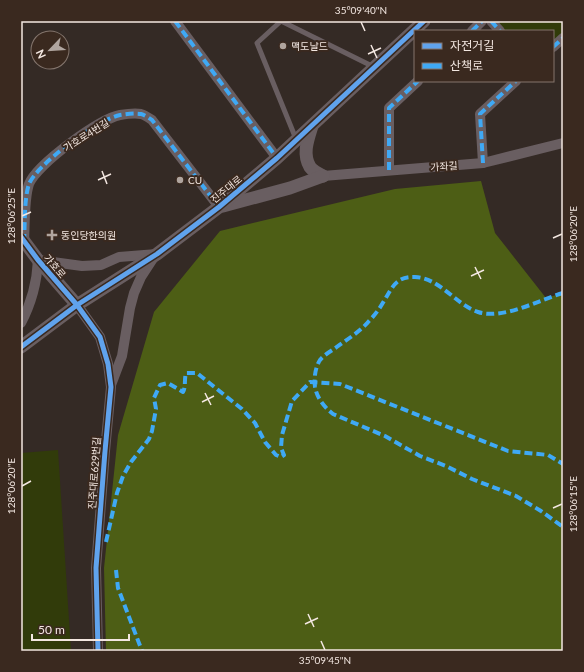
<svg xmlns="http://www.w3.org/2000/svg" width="584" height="672" font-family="Lato,'Noto Sans KR',sans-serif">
<rect width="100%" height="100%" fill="#342a25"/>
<g fill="#313b0a">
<polygon points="491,21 563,21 563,38 553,47 553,31 500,31"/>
<polygon points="58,450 71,651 21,651 21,453"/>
</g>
<polygon fill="#4d5e15" points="481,181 495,233 546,298 563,293 563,651 106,651 104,568 118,435 154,312 220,231 395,189"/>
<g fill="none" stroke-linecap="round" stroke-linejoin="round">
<polyline stroke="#695e61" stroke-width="5" points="296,139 257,43 281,21 374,67"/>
<g stroke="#695e61" stroke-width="10">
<polyline points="175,21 277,158"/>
<polyline points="491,21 500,31"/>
<polyline points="472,31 482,21"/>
<polyline points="553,47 563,38"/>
<polyline points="483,163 480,114 516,81"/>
<polyline points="389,170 389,108 418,81"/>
<polyline points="323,176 483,163 563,143"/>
<path d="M24 242C25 226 24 198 29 184 37 164 99 119 120 115 126 114 136 113 141 114 145 115 149 118 152 120L219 207"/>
<polyline points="77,305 100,337 108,364 111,387 105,451 96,568 98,651"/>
<path d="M21 323C31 304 37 282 38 260L82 266 101 265 119 257 157 254"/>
<polyline points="111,385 122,356 130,308 134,293 141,277 154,257"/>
</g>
<g stroke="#695e61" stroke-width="13">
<path d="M312 126C308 139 302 154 310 167 313 171 319 174 323 176"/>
<polyline points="223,206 290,188 323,176"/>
<polyline points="21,237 38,260 77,305"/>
<polyline points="21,347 77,305 157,254 219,207 277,158 424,21"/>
</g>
<g stroke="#3fa9f5" stroke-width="4" stroke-dasharray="8 4" stroke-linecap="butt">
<polyline points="175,21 277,158"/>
<polyline points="491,21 500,31"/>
<polyline points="472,31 482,21"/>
<polyline points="553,47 563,38"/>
<polyline points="483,163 480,114 516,81"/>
<polyline points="389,170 389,108 418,81"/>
<path d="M24 242C25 226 24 198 29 184 37 164 99 119 120 115 126 114 136 113 141 114 145 115 149 118 152 120L219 207"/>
<path d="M563 293C539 300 503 320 478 312 456 305 440 278 415 277 396 276 392 288 384 301 380 308 375 315 369 321 360 332 346 340 334 349 329 352 323 356 320 360 315 368 314 378 315 387 317 398 324 407 333 414L385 436 420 456 446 466 472 479 516 496 541 511 563 527"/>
<path d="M106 542 117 493 123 476 131 462 149 439 152 431 156 409 154 398 160 385 168 383 183 392C186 387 184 380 186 373H197L242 409 255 423 265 442 276 455 281 457 284 455 281 448 282 435 292 401 310 382 340 384 508 451 548 455 563 464"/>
<polyline points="116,570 118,588 142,651"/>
</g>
<defs>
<g id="cycleway">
<polyline points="21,237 38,260 77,305 100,337 108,364 111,387 105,451 96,568 98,651"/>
<polyline points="21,347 77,305 157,254 219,207 277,158 424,21"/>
</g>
</defs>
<use href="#cycleway" stroke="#3a291f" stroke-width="8"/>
<use href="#cycleway" stroke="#60a3ed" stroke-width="5"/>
</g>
<path fill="none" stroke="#f3e7e1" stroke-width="1.5" d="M361 22 365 31M371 45 377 58M368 54 381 48M102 171 107 184M98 180 111 174M22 216 31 212M553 238 562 234M475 267 481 279M471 276 484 270M205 393 211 405M202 402 214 396M22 486 31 481M553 508 562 504M308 614 314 627M305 624 318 618M321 641 325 650"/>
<g fill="#b0a59f" stroke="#3a291f" stroke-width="1.5">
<circle cx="283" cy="46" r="4"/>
<circle cx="180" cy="180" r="4"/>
<path d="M50 229h4v4h4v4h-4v4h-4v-4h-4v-4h4z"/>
</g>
<g text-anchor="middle" stroke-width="4" stroke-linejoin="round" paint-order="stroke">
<g font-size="10" fill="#f3e7e1" stroke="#3a291f" text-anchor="start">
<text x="291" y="50">맥도날드</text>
<text x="188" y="184">CU</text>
<text x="61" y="239">동인당한의원</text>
</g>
<g font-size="10" fill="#f3e7e1" stroke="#3a291f">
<text transform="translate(86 135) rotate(-32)" y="4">가호로4번길</text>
<text transform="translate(444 166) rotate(-4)" y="4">가좌길</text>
<text transform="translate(226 189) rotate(-39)" y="4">진주대로</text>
<text transform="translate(55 266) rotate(50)" y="4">가호로</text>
<text transform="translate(94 473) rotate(-86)" y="4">진주대로629번길</text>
</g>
</g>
<rect width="584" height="672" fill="none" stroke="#3a291f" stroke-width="44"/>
<rect x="414" y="30" width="140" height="52" fill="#3a291f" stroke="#84756d"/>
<rect x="422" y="43" width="20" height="6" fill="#60a3ed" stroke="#84756d"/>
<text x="450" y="50" font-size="12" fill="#f3e7e1">자전거길</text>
<rect x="422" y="63" width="20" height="6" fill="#3fa9f5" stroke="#84756d"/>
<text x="450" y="70" font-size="12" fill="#f3e7e1">산책로</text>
<g transform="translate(50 50) rotate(245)"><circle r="19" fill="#3a291f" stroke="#84756d"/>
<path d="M0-3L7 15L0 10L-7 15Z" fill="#b0a59f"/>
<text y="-6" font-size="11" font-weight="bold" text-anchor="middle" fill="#f3e7e1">N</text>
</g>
<path d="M32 634v6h97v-6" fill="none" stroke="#f3e7e1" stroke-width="2"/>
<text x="38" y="634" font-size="12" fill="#f3e7e1" stroke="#3a291f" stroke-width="3" paint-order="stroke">50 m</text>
<rect x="22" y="22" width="540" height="628" fill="none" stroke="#f3e7e1" stroke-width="1.5"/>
<g font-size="10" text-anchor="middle" fill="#f3e7e1">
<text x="361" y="14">35°09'40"N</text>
<text transform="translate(11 216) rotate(-90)" y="4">128°06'25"E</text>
<text transform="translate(573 234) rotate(-90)" y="4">128°06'20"E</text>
<text transform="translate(11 486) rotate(-90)" y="4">128°06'20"E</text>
<text transform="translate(573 504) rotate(-90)" y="4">128°06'15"E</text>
<text x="325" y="664">35°09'45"N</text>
</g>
</svg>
